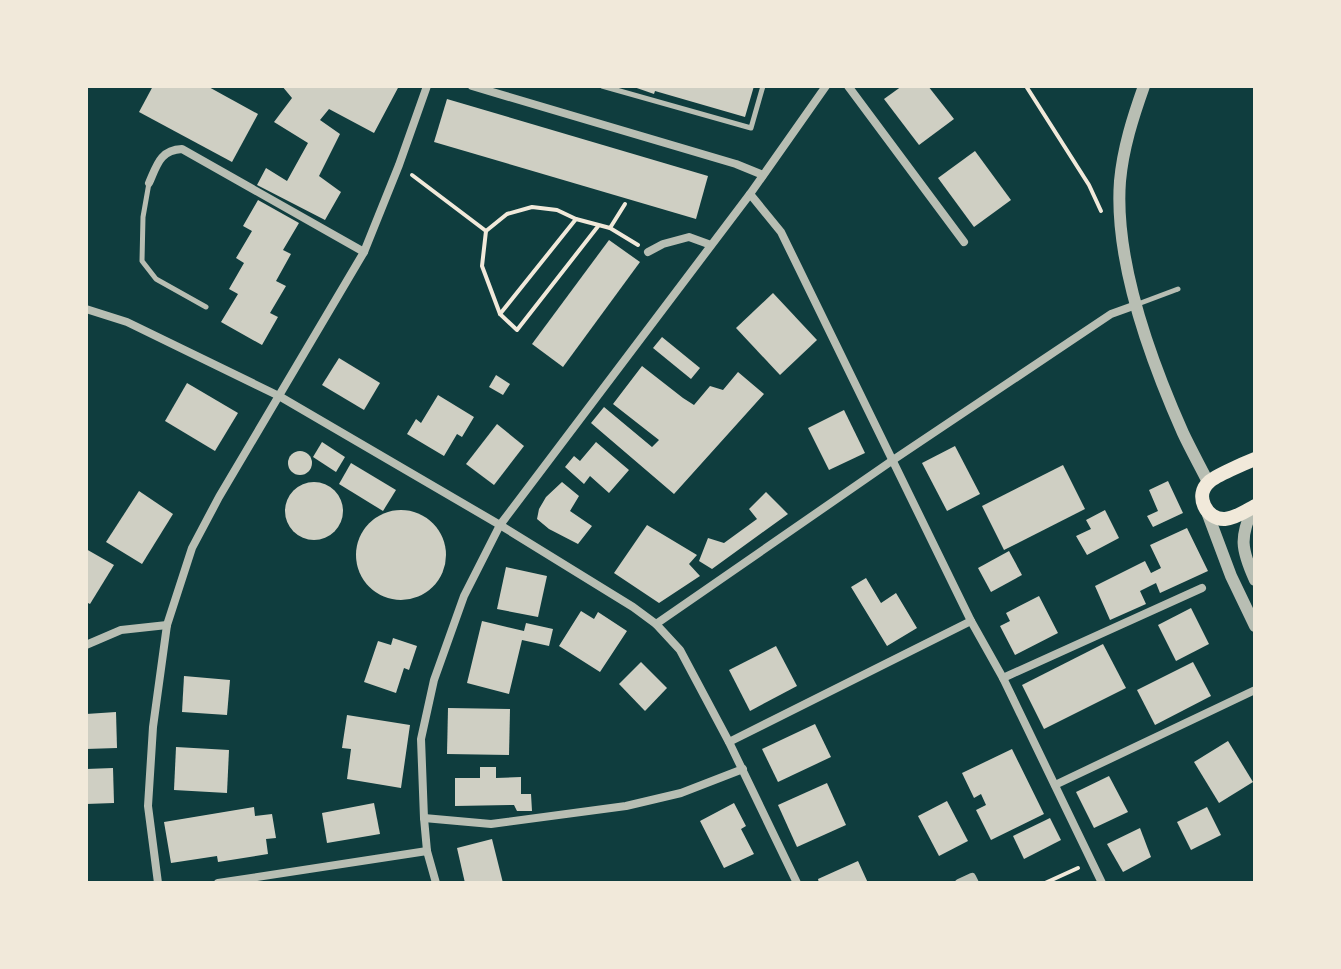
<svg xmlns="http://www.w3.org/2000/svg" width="1341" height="969" font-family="Signika,sans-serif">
<rect width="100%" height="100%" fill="#0f3d3e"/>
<g fill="#cfcfc3">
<polygon points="153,86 207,86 258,114 232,162 139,112"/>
<polygon points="282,86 399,86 374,133 329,109 320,120 340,134 319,176 341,192 325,220 257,185 266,168 287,181 308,143 274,122 292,98"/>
<polygon points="631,86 754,86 745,117 655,91 654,94"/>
<polygon points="902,86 928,86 954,119 919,145 884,99"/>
<polygon points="447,99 708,176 696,219 434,142"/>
<polygon points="975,151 1011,200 974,227 938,178"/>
<polygon points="258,200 299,223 283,250 291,254 276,281 286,286 270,313 278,317 262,345 221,322 238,294 229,289 244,263 236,258 252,231 243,226"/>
<polygon points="609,240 640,262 563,367 532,344"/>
<polygon points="773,293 817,340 780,375 736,328"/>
<polygon points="662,337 700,368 691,379 653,348"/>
<polygon points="339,358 380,383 364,410 322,385"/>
<polygon points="642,366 683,398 694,405 710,386 723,390 738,372 764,394 674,494 591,423 604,407 652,447 659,440 613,404"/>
<polygon points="496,375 510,384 503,395 489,387"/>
<polygon points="187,383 238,413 215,451 165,421"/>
<polygon points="438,395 474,417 462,437 457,434 444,456 407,434 416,419 421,423"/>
<polygon points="844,410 865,453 829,470 808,428"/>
<polygon points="497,424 524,446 494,485 466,464"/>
<polygon points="322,442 345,457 336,472 313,457"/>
<polygon points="596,442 629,470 609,493 590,476 584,484 565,467 574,456 580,461"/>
<polygon points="955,446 980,494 947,511 922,463"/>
<circle cx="300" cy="463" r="12"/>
<polygon points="351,463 396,490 383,511 339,484"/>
<polygon points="1063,465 1085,509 1004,550 982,506"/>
<polygon points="1168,481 1183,513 1153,527 1147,516 1158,511 1149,490"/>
<polygon points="562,482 579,496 570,511 592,526 578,544 549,529 537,519 539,509 546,497"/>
<circle cx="314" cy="511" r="29"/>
<polygon points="139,491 173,514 142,564 106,542"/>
<polygon points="766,492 788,514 712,569 699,561 708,538 724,543 757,519 749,509"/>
<circle cx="401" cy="555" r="45"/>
<polygon points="1105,510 1119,538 1087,555 1076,536 1091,529 1086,520"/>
<polygon points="647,525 697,555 689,564 700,576 659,603 614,573"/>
<polygon points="1187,528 1208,571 1160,593 1156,583 1140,591 1146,604 1110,620 1095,586 1145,561 1151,573 1161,568 1150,545"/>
<polygon points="86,549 114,565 90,604 86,602"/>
<polygon points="1009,551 1022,575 991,592 978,568"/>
<polygon points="506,567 547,576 538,617 497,609"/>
<polygon points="866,578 881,603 896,593 917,628 887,646 851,587"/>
<polygon points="1039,596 1058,633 1015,655 1000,626 1010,621 1006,613"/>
<polygon points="1191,608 1209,644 1176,661 1158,625"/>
<polygon points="581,611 594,619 598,612 627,631 600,672 559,646"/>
<polygon points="482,621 524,631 526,623 553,629 549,646 522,640 509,694 467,683"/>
<polygon points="393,638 417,646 409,670 404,668 396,693 364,682 378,641 391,645"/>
<polygon points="1103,644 1126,688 1044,729 1022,685"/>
<polygon points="776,646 797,686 750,711 729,670"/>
<polygon points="641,662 667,688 645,711 619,684"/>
<polygon points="1193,662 1211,696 1155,725 1137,690"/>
<polygon points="184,676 230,680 227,715 182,712"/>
<polygon points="448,708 510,709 509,755 447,754"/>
<polygon points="116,712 117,748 86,749 86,714"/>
<polygon points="347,715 410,725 401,788 347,779 351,749 342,748"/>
<polygon points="815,724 831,757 778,782 762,749"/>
<polygon points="1228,741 1253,782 1219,803 1194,762"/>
<polygon points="176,747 229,750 227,793 174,790"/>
<polygon points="1012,749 1044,814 991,840 976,810 986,805 981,794 974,798 962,773"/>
<polygon points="480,767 496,767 496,778 521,777 521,794 531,794 532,811 517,811 514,805 455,806 455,778 480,778"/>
<polygon points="113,768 114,803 86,804 86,769"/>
<polygon points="1109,776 1128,812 1094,828 1076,792"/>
<polygon points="827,783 846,825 797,847 778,805"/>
<polygon points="947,801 968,841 939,856 918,816"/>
<polygon points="374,803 380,834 327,843 322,813"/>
<polygon points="734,803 746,826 741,829 754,854 724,868 700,821"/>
<polygon points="254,807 255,816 272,814 276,838 266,839 268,854 218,862 217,856 171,863 164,822"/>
<polygon points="1207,807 1221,835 1191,850 1177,822"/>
<polygon points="1050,818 1061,840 1024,859 1013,836"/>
<polygon points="1140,828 1151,857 1123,872 1107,844"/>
<polygon points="492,839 503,883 465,883 457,848"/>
<polygon points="858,861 868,883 819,883 818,879"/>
</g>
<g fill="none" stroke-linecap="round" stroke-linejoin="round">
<g stroke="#f1e9da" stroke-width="4">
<polyline points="1026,86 1089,185 1101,211"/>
<polyline points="412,175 486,231"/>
<polyline points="599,225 517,330 500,314 482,266 486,231 507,214 532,207 557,210 576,219 610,228 638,245"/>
<polyline points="610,228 625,204"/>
<polyline points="500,314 576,219"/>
<polyline points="1045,883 1078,868"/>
</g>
<g stroke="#b8beb3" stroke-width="5">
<polyline points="602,86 751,128 763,86"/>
<polyline points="149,183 143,217 142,261 156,279 206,307"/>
<polyline points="1138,304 1178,289"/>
</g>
<g stroke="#b8beb3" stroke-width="8">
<polyline points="472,86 736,164 763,175"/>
<polyline points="848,86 964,242"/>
<path d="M149 183C157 165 160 150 182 149L364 252"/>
<polyline points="750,194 781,232 971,621 1003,678 1102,883"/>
<polyline points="648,252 663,244 689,237 711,245"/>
<polyline points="86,309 127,322 279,396 500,525 633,607 656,624 680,650 729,742 797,883"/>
<polyline points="656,624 893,460 1111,314 1136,305"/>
<polyline points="86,645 121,630 167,625"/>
<polyline points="1003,678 1202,588"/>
<polyline points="729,742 971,621"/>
<polyline points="1055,785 1255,690"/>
<polyline points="424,818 491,824 626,806 681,793 743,769"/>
<polyline points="158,883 148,806 153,727 167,625 192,548 219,497 364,252 399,165 427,86"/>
<polyline points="218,883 427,851"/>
<polyline points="436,883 427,851 424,818 421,739 434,680 464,596 500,525 750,194 826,86"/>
<polyline points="959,883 972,877 975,883"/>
</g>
<g stroke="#b8beb3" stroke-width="12">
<path d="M1144 86C1133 117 1123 148 1120 181 1114 260 1151 361 1183 433 1191 450 1200 466 1208 482"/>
<path d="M1254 506C1239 537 1241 549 1255 580"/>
<polyline points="1207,512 1231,576 1255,626"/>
</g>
<path stroke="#f1e9da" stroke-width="14" d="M1255 459C1245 463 1215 476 1209 482 1194 495 1206 520 1225 519 1236 518 1246 511 1255 506"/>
</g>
<rect width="1341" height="969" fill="none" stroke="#f1e9da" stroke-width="176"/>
</svg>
